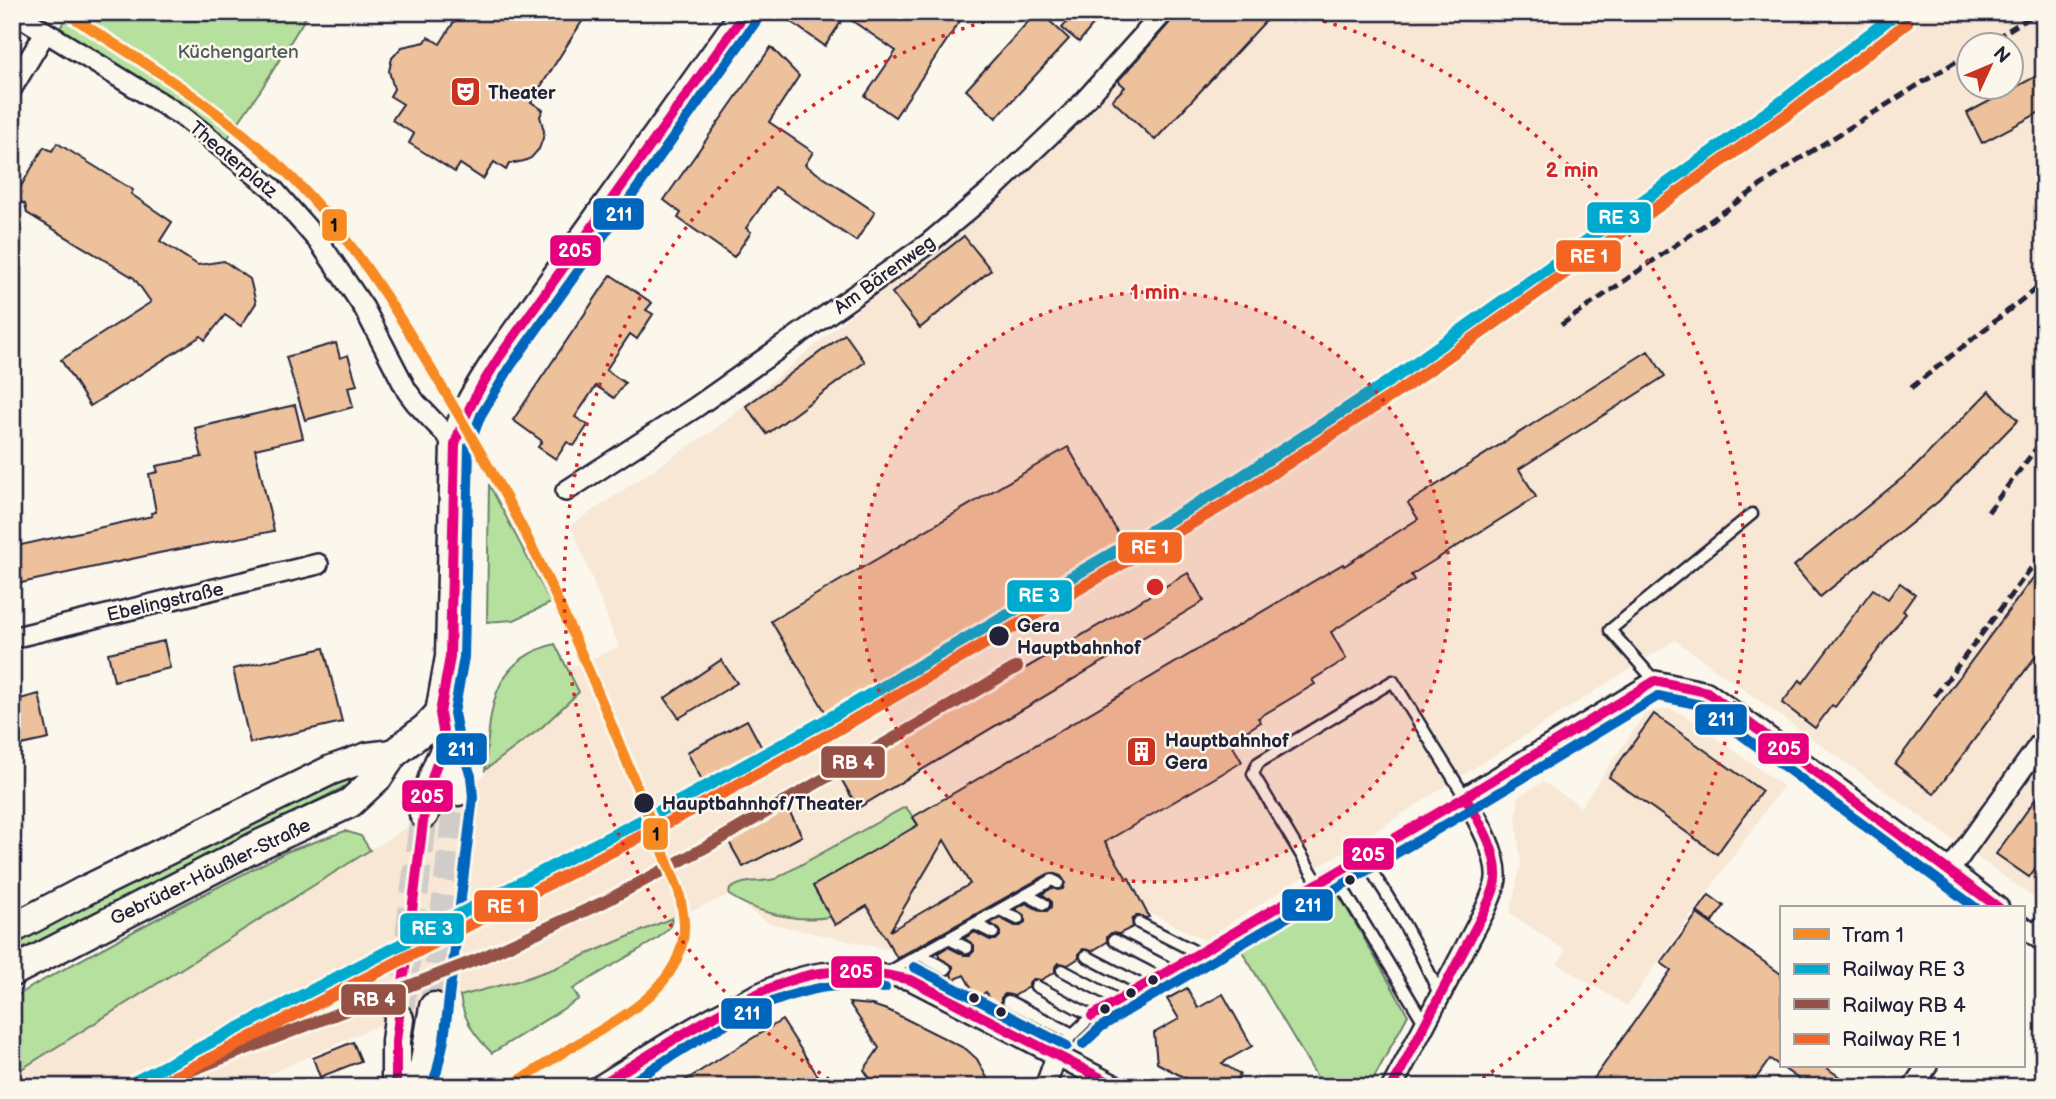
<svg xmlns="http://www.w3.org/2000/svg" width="2056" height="1099" font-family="'Balsamiq Sans',sans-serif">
<rect width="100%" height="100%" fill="#fbf7ec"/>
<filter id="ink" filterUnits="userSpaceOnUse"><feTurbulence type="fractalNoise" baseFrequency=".0143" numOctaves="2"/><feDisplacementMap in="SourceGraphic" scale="14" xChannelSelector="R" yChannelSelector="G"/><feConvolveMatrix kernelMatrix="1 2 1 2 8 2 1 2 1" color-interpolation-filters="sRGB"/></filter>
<g filter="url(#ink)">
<g fill="#f7e7d4" fill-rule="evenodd">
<path d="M1164 12H2044V905L1675 640 1204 940 1054 864 895 951 768 923 729 895 554 969 521 980 460 996 375 1027 240 1087H12V1075L390 838 484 776 485 770 541 728 561 710 578 692 568 668 619 647 571 525 718 427 857 310 1059 145ZM1968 46H2010V88H1968Z"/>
<polygon points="1667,709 1683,714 1783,786 1627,1006 1558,964 1566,951 1510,913 1521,865 1516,818 1519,796 1543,782 1581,807 1644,715 1653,711"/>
</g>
<g fill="#b6e09d" stroke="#6c816c" stroke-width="2">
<polygon points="69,12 309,12 262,88 227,139 59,30"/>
<polygon points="489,484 551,603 514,620 487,622"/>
<path d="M555 644 579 692 541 728 485 770C491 713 488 661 555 644Z"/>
<polygon points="349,779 350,783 338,790 133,893 12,957 12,943 225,835"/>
<path d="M905 807 909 811 927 841 902 835 813 886 830 917C796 922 758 914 729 895L730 889C743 879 759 883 775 879Z"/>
<polygon points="345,831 361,836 370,850 12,1075 12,999 36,984 173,910 286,852"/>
<polygon points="1339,895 1408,1015 1369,1087 1323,1087 1242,951"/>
<path d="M672 918 670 927 657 939 573 989 579 999 492 1053C475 1036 464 1021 460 996L521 980 553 969Z"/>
</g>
<g fill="#edc19c" stroke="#22223b" stroke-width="2" fill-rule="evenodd">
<polygon points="460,12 588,12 531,102 543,110 540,116 544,131 543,138 539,149 531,158 524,161 509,164 506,170 494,162 483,179 460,164 455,172 433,158 409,143 414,134 392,120 403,104 390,96 394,89 389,71 392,58 402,47 425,42 428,37 440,44"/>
<polygon points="777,12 966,12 895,117 865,96 896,51 845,16 825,46"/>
<polygon points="1037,12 1040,12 1069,39 996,118 966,90"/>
<polygon points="1075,12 1104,12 1079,42 1062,28"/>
<polygon points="1179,12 1274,12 1155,140 1112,100 1125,87 1118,81"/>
<polygon points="771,47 799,76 769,122 813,152 805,165 875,212 856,241 775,187 746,228 751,232 734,257 678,218 681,213 664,200"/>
<polygon points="2044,72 2044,110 1982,143 1967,113"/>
<polygon points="57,143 133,190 131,194 172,222 160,241 198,265 224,261 250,279 256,303 241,326 225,315 205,340 201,336 90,406 61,360 151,302 134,278 27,213 25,204 14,198 44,147 52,151"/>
<polygon points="964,236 991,270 920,328 892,293"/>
<polygon points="611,275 652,303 646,310 653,314 637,339 630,334 606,370 625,383 614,398 596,386 575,417 588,425 574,446 567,442 556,459 538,447 542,441 513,420"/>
<polygon points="845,334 865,362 767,434 746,406"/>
<polygon points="336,343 340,358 348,355 357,385 348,387 353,407 305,420 286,357"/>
<path d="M1648 351 1665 376 1519 469 1536 497 1411 575 1414 580 1331 632 1346 659 1312 680 1315 684 1258 718 1261 722 1230 741 1242 762 1105 842 1127 879 1129 878 1149 917 1146 918 1139 916H1136L1132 920 1133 927 1119 934 1111 933 1107 937V942L1092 951 1083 949 1079 953V958L1068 965 1059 963 1055 967V972L1041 980 1033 979 1029 983V987L1014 996 1005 994 1001 998V1004L994 1008 986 992 977 998 964 975 954 980 951 975 953 969V966L940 958 938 953 948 947 964 955H970L974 951V945L964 938 975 932 990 940H996L1000 936V930L990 923 1000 918 1015 926H1021L1025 922V916L1015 909 1026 903 1041 911H1047L1051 907V901L1042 894 1052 888 1058 890 1063 889 1065 882 1061 876 1052 873 1048 874 897 958 867 906 835 925 813 886 918 825 913 817 1343 564 1344 566 1418 519 1408 503ZM944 840 970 884 890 931Z"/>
<polygon points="1989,391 2018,420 1939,501 1820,597 1794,566 1912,470"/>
<polygon points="295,405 303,438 255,449 274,531 159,553 12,585 12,547 152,516 151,513 156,512 149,474 158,472 156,466 202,457 195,428"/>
<polygon points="1068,447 1125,545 829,718 771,621"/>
<polygon points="2044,563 2044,645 1934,794 1895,764"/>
<polygon points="1188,573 1204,601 858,808 840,777"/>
<polygon points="1900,583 1915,594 1903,611 1906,613 1835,707 1832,705 1815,728 1782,703 1800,680 1803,683 1873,589 1888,599"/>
<polygon points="164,641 170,668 114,681 108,653"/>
<polygon points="324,648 342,722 250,743 233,669"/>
<polygon points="721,660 737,683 679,718 665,698"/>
<polygon points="39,694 49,739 12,747 12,701"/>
<polygon points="1654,714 1762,791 1717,854 1609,777"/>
<polygon points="747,720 763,750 703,782 687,752"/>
<polygon points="2044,787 2044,856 2029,877 1996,854"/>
<polygon points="787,807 802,836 743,867 729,842"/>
<polygon points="1709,895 1724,906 1712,923 1697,912"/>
<polygon points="1697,914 1781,974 1781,1066 1824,1066 1854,1087 1810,1087 1770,1059 1750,1087 1588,1087 1671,970 1661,963"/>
<polygon points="1187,988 1198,1008 1223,994 1252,1046 1222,1063 1240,1074 1233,1087 1202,1087 1157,1063 1154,1033 1179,1019 1167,999"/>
<polygon points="849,1003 872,1005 890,1011 966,1049 977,1059 992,1087 876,1087 864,1070 879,1048"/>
<polygon points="782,1020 825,1087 675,1087 719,1059"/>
<polygon points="353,1042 361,1061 320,1077 313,1058"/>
</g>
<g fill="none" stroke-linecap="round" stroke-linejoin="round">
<g stroke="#d0ccc9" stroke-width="28" stroke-dasharray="28 14" stroke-linecap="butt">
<polyline points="434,1007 458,791"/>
<polyline points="399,1019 424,814"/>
</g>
<defs>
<g id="lane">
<polyline points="1655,681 1610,630 1752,514"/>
<path d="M1362 857C1390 898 1419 948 1439 994"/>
<polyline points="1334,874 1425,1024"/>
<polyline points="1027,895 1044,904"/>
<polyline points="1000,910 1018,919"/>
<polyline points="1139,923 1198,953"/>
<polyline points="975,924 993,933"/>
<polyline points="2031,933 2044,918"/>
<polyline points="949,939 967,948"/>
<polyline points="1114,940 1170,969"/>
<polyline points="920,955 946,969"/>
<polyline points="1086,956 1143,986"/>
<polyline points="1062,970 1118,1000"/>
<polyline points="887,973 1052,880 1058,883"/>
<polyline points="1036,986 1092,1016"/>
<polyline points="1008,1001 1073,1034"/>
<polyline points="1057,1054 1073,1034 1092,1016 1465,797 1393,681 1258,763 1253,774 1318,883"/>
</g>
<g id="street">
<polyline points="13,12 182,116 272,188 320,243 364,308 407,391 416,403 455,444"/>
<polyline points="12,88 45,33"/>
<polyline points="566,491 696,407 929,243 993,189 1078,108 1164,12"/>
<polyline points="12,638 318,564"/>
<polyline points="1950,870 2044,738"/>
<polyline points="2023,927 2044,942"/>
<path d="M597 1087C646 1057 693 1025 745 1000 769 988 794 977 821 973 851 969 882 973 911 980L1118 1087"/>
<polyline points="1045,1087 1057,1054"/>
<path d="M1392 1087 1485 910C1489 901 1495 889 1496 879 1498 854 1477 818 1465 797L1655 681 1707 692 1950 870 1999 908"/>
<polyline points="1913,1087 1927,1066"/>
</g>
<g id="secondary">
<path d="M458 791 453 764 446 749 440 713 450 657 455 444C465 408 480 387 500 356L746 12"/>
<path d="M424 814C428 790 434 770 446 749"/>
<polyline points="12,929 84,891 331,770 368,757 393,754"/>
<polyline points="12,972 261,844 350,803 378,777 393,754 426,728 440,713"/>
<polyline points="396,1087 396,1041 399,1019"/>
<polyline points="416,1087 424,1067 434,1007"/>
</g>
</defs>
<use href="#lane" stroke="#22223b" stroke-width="15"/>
<use href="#street" stroke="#22223b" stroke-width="24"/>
<use href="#secondary" stroke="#22223b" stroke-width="33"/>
<use href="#lane" stroke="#fbf7ec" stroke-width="10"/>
<use href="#street" stroke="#fbf7ec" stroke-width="19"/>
<use href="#secondary" stroke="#fbf7ec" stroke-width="28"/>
<g stroke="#22223b" stroke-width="5" stroke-dasharray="10 5" stroke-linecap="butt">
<polyline points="1983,46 2038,12"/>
<polyline points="1561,325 1796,161 1968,54"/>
<polyline points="1911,388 2044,282"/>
<polyline points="1988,512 2044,438"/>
<polyline points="1935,696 2044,551"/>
</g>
<defs>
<g id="bus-1">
<polyline points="1092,1016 1465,797 1655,681 1707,692 1999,908"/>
<path d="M396 1087V1041L424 814 428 791 436 766 446 749 440 713 450 657 455 444C465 412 482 384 500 356L746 12"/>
<path d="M597 1087C645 1058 691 1027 740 1002 766 990 792 977 821 973 851 969 881 973 911 980L1118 1087"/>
<path d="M1392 1087 1485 910C1489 900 1495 890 1496 879 1498 850 1479 821 1465 797"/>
</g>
<g id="bus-2">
<polyline points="914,967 1067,1046"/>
<polyline points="1083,1044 1101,1027 1125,1012 1472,809 1658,696 1701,705 1976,908"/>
<polyline points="431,1087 437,1071 444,1040 473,797 471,776 460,745 454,713 464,657 469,446 481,415 512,364 757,20"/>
<path d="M624 1087C682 1050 752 1000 820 988 841 984 863 986 885 988"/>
</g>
</defs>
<use href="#bus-1" stroke="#fbf7ec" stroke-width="16"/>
<use href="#bus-2" stroke="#fbf7ec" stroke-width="16"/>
<use href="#bus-1" stroke="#e5007d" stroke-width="10"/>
<use href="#bus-2" stroke="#0065bd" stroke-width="10"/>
<defs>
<polyline id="rail-1" points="124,1087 687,797 821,723 1221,490 1397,376 1780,103 1898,12"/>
<polyline id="rail-2" points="148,1087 481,958 606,901 708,846 1017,667"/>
<polyline id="rail-3" points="155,1087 694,809 828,735 1228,502 1405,387 1788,114 1907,23"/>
</defs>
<use href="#rail-1" stroke="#fbf7ec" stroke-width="18"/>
<use href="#rail-2" stroke="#fbf7ec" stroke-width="18"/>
<use href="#rail-3" stroke="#fbf7ec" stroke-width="18"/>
<use href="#rail-1" stroke="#00a9ce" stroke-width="12"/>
<use href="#rail-2" stroke="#965146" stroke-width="12"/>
<use href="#rail-3" stroke="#f26522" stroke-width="12"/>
<defs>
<path id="tram-1" d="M64 12C139 59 215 105 280 166 349 231 397 311 445 392 474 441 504 490 529 541 586 655 631 773 679 891 682 908 687 926 682 944 670 995 614 1022 572 1047 551 1060 530 1074 508 1087"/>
</defs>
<use href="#tram-1" stroke="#fbf7ec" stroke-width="16"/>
<use href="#tram-1" stroke="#f78a21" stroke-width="10"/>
</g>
</g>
<circle cx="1155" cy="587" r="295" fill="#d62828" fill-opacity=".12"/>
<g fill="none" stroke="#d62828" stroke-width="3.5" stroke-dasharray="3.5 7">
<circle cx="1155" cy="587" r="295"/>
<path d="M838 1085A590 590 0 0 1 1017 13M1293 13A590 590 0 0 1 1472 1085"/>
</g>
<defs>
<symbol id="theatre-square" viewBox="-11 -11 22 22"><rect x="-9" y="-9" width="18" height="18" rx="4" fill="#c8321e" stroke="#fbf7ec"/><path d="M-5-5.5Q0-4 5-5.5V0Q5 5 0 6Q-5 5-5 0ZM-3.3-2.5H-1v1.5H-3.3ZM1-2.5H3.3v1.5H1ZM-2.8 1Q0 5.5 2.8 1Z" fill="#fff"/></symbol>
<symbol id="building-square" viewBox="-11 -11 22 22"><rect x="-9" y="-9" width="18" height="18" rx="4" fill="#c8321e" stroke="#fbf7ec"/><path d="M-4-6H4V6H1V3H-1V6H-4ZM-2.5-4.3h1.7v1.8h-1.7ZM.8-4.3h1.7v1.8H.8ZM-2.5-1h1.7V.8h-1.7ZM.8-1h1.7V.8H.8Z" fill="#fff"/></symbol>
</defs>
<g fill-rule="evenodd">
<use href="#theatre-square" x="448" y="74" width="35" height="35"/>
<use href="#building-square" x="1124" y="734" width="35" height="35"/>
</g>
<g fill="#22223b" stroke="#fbf7ec" stroke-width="2.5">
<circle cx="999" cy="636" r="11"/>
<circle cx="644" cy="803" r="11"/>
<circle cx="1350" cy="880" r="6"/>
<circle cx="1153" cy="980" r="6"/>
<circle cx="1131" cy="993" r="6"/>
<circle cx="974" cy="998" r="6"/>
<circle cx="1105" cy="1009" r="6"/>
<circle cx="1001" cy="1012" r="6"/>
</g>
<g text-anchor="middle" stroke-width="5" stroke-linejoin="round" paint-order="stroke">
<g font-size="19" fill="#4e5b58" stroke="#fbf7ec">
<text x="238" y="58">Küchengarten</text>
</g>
<g font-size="19" font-weight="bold" fill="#22223b" stroke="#fbf7ec" text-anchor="start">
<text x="488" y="99">Theater</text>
<text x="1165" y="747">Hauptbahnhof<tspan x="1165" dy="22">Gera</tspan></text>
</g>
<g font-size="19" fill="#22223b" stroke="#fbf7ec">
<text transform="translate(234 159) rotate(40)" y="7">Theaterplatz</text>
<text transform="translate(884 274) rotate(-36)" y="7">Am Bärenweg</text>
<text transform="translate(165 601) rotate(-13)" y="7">Ebelingstraße</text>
<text transform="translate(210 871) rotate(-26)" y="7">Gebrüder-Häußler-Straße</text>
</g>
<g font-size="19" font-weight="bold" fill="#22223b" stroke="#fbf7ec" text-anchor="start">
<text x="1017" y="632">Gera<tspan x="1017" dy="22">Hauptbahnhof</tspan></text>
<text x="662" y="810">Hauptbahnhof/Theater</text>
</g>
</g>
<circle cx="1155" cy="587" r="10" fill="#d62828" stroke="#fbf7ec" stroke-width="3.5"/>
<g font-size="21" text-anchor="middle" font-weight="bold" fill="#d62828" stroke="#fbf7ec" stroke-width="5" stroke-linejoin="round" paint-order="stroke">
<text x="1572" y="177">2 min</text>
<text x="1155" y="299">1 min</text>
</g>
<g stroke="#fbf7ec" stroke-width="2.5">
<rect x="592" y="197" width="53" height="34" rx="7" fill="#0065bd"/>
<rect x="1586" y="201" width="66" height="33" rx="7" fill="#00a9ce"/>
<rect x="321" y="208" width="27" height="34" rx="7" fill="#f78a21"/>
<rect x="549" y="234" width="53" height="33" rx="7" fill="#e5007d"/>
<rect x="1555" y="239" width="67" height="34" rx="7" fill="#f26522"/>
<rect x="1117" y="531" width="66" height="33" rx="7" fill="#f26522"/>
<rect x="1006" y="579" width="67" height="34" rx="7" fill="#00a9ce"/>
<rect x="1694" y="703" width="54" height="33" rx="7" fill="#0065bd"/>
<rect x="1757" y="732" width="53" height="33" rx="7" fill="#e5007d"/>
<rect x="435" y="732" width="53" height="34" rx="7" fill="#0065bd"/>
<rect x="820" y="745" width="66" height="34" rx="7" fill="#965146"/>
<rect x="401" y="779" width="53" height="34" rx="7" fill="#e5007d"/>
<rect x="642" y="817" width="27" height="34" rx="7" fill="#f78a21"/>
<rect x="1342" y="837" width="53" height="34" rx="7" fill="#e5007d"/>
<rect x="1281" y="888" width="53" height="34" rx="7" fill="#0065bd"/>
<rect x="473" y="889" width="66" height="34" rx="7" fill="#f26522"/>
<rect x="399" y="912" width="66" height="33" rx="7" fill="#00a9ce"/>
<rect x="830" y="955" width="53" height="34" rx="7" fill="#e5007d"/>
<rect x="340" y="983" width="67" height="33" rx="7" fill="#965146"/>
<rect x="720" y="997" width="53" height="33" rx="7" fill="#0065bd"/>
</g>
<g font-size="19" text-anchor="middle" font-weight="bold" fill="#fff">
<text x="619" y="221">211</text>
<text x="1619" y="224">RE 3</text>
<text x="575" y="257">205</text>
<text x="1589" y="263">RE 1</text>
<text x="1150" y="554">RE 1</text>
<text x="1039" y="602">RE 3</text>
<text x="1721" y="726">211</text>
<text x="1784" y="755">205</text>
<text x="461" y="756">211</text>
<text x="853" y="769">RB 4</text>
<text x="427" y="803">205</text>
<text x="1368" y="861">205</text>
<text x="1308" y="912">211</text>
<text x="506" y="913">RE 1</text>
<text x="432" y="935">RE 3</text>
<text x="856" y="978">205</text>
<text x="374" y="1006">RB 4</text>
<text x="747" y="1020">211</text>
</g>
<g font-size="19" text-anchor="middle" font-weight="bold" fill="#111">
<text x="334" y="232">1</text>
<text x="656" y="841">1</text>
</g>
<rect width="2056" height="1099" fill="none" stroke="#fbf7ec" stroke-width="42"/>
<rect x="21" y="21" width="2014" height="1057" fill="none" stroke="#22223b" stroke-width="2.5" filter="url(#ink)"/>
<rect x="1780" y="906" width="245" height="161" fill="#fbf7ec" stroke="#a4a2a5" stroke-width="2"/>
<rect x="1794" y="929" width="35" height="10" fill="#f78a21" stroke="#a4a2a5" stroke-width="2"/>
<text x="1842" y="942" font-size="21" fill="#22223b">Tram 1</text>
<rect x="1794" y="964" width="35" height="10" fill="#00a9ce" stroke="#a4a2a5" stroke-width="2"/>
<text x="1842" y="976" font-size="21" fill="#22223b">Railway RE 3</text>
<rect x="1794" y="999" width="35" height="10" fill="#965146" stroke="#a4a2a5" stroke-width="2"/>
<text x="1842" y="1012" font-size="21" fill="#22223b">Railway RB 4</text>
<rect x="1794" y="1034" width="35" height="10" fill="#f26522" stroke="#a4a2a5" stroke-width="2"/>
<text x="1842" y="1046" font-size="21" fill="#22223b">Railway RE 1</text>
<g transform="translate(1990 66) rotate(46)"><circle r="33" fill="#fbf7ec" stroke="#a4a2a5" stroke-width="2"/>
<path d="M0-5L12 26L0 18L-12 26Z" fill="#c8321e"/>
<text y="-10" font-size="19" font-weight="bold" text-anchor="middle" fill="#22223b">N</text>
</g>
</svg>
